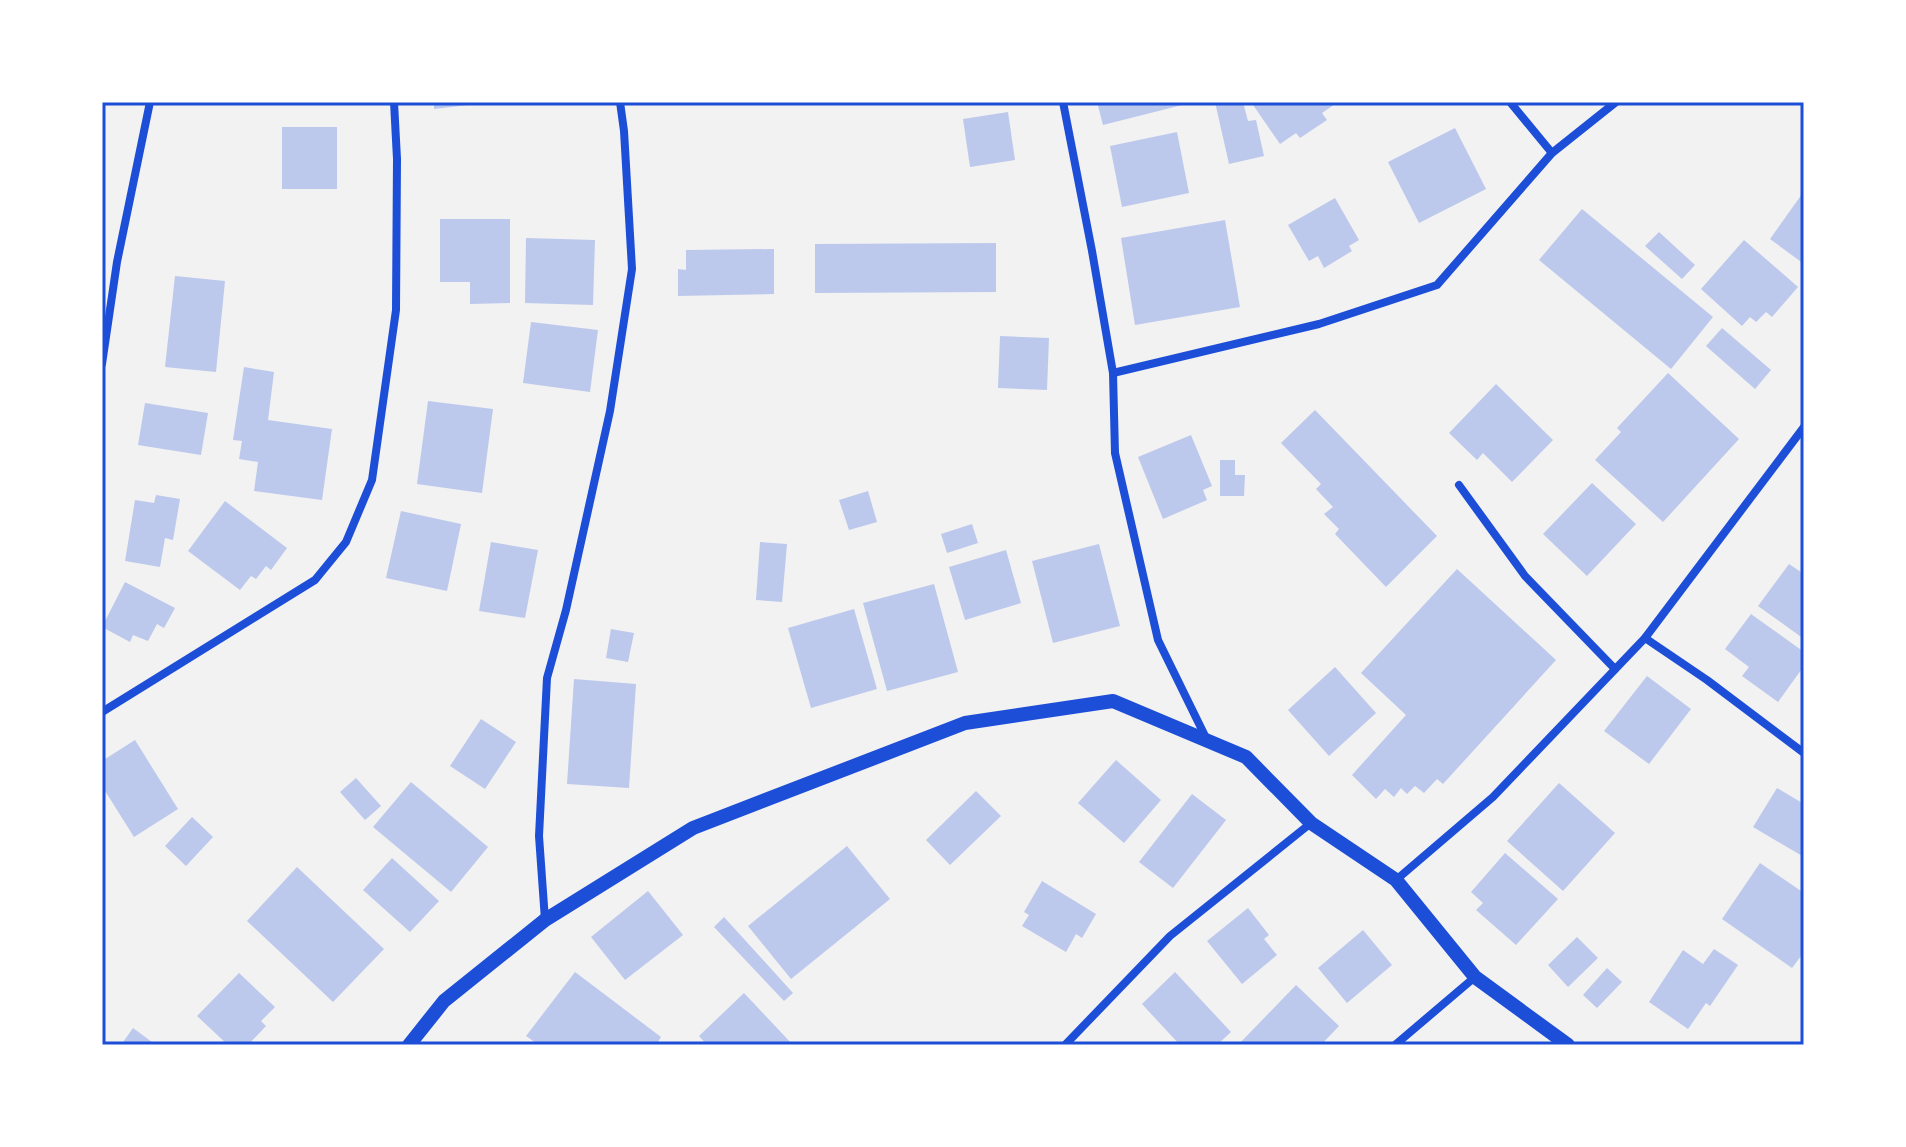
<svg xmlns="http://www.w3.org/2000/svg" width="1906" height="1147" font-family="Lora,serif">
<rect width="100%" height="100%" fill="#f2f2f2"/>
<g fill="#bdc9ec">
<polygon points="434,102 476,102 477,104 434,109"/>
<polygon points="1097,102 1190,102 1190,103 1103,125"/>
<polygon points="1215,102 1243,102 1248,121 1256,120 1264,156 1229,164"/>
<polygon points="1251,102 1338,102 1322,113 1327,120 1300,138 1296,133 1280,144"/>
<polygon points="1008,112 1015,160 970,167 963,119"/>
<rect x="282" y="127" width="55" height="62"/>
<polygon points="1455,128 1486,189 1419,223 1388,162"/>
<polygon points="1177,132 1189,193 1122,207 1110,146"/>
<polygon points="1802,194 1804,195 1804,264 1770,239"/>
<polygon points="1335,198 1359,240 1349,246 1352,251 1324,268 1318,256 1309,261 1288,225"/>
<polygon points="1582,209 1713,317 1671,369 1539,260"/>
<polygon points="440,219 510,219 510,303 470,304 470,282 440,282"/>
<polygon points="1225,220 1240,307 1135,325 1121,238"/>
<polygon points="1659,232 1695,265 1682,279 1645,246"/>
<polygon points="526,238 595,240 593,305 525,303"/>
<polygon points="1744,240 1798,287 1772,317 1766,312 1756,322 1750,317 1742,326 1701,289"/>
<polygon points="996,243 996,292 815,293 815,244"/>
<polygon points="774,249 774,294 678,296 678,269 686,270 686,250"/>
<polygon points="175,276 225,281 216,372 165,367"/>
<polygon points="531,322 598,330 590,392 523,383"/>
<polygon points="1722,328 1771,370 1755,389 1706,346"/>
<polygon points="1000,336 1049,338 1047,390 998,388"/>
<polygon points="244,367 274,372 268,420 332,429 322,500 254,491 258,462 239,459 242,441 233,440"/>
<polygon points="1668,373 1739,439 1663,522 1595,460 1621,432 1617,428"/>
<polygon points="1496,384 1553,440 1512,482 1483,453 1477,460 1449,433"/>
<polygon points="428,401 493,409 482,493 417,484"/>
<polygon points="145,403 208,413 201,455 138,445"/>
<polygon points="1315,410 1437,536 1386,587 1335,534 1339,529 1324,514 1333,507 1316,489 1321,484 1281,443"/>
<polygon points="1191,435 1212,486 1203,490 1207,500 1163,519 1138,457"/>
<polygon points="1220,460 1235,460 1235,475 1245,475 1244,496 1220,496"/>
<polygon points="1592,483 1636,524 1587,576 1543,534"/>
<polygon points="868,491 877,522 849,530 839,500"/>
<polygon points="156,495 180,499 173,540 165,538 160,567 125,561 135,500 154,503"/>
<polygon points="225,501 287,548 271,570 266,566 256,579 251,576 240,590 188,551"/>
<polygon points="401,511 461,524 447,591 386,578"/>
<polygon points="972,524 978,543 947,553 941,534"/>
<polygon points="491,542 538,550 525,618 479,611"/>
<polygon points="760,542 787,544 782,602 756,600"/>
<polygon points="1099,544 1120,626 1053,643 1032,561"/>
<polygon points="1006,550 1021,603 965,620 949,567"/>
<polygon points="1789,564 1804,574 1804,639 1758,606"/>
<polygon points="1457,569 1556,660 1443,784 1437,779 1424,793 1415,786 1407,794 1401,788 1394,797 1385,789 1376,799 1352,775 1406,715 1361,673"/>
<polygon points="125,582 175,608 164,628 157,624 148,641 133,635 130,642 102,627"/>
<polygon points="934,584 958,672 887,691 863,603"/>
<polygon points="854,609 877,689 811,708 788,628"/>
<polygon points="1751,614 1804,652 1804,666 1778,702 1742,676 1749,667 1725,649"/>
<polygon points="611,629 634,633 628,662 606,658"/>
<polygon points="1335,667 1376,713 1329,756 1288,710"/>
<polygon points="1647,676 1691,709 1649,764 1604,731"/>
<polygon points="574,679 636,684 629,788 567,784"/>
<polygon points="481,719 516,742 485,789 450,766"/>
<polygon points="135,740 178,809 134,837 102,786 102,761"/>
<polygon points="1116,760 1161,800 1124,843 1078,803"/>
<polygon points="356,778 381,806 365,820 340,792"/>
<polygon points="411,782 488,847 451,892 373,827"/>
<polygon points="1559,783 1615,833 1563,891 1507,841"/>
<polygon points="1777,788 1804,804 1804,857 1753,827"/>
<polygon points="976,791 1001,816 950,865 926,840"/>
<polygon points="1192,794 1226,820 1173,888 1139,862"/>
<polygon points="192,817 213,837 186,866 165,846"/>
<polygon points="847,846 890,899 791,979 748,926"/>
<polygon points="1505,853 1558,899 1516,945 1476,910 1483,903 1471,892"/>
<polygon points="392,858 439,901 410,932 363,890"/>
<polygon points="1760,863 1804,893 1804,952 1792,968 1722,919"/>
<polygon points="297,867 384,949 333,1002 247,921"/>
<polygon points="1042,881 1096,914 1082,938 1076,934 1066,952 1022,926 1029,915 1024,912"/>
<polygon points="648,891 683,935 625,980 591,937"/>
<polygon points="1248,908 1269,935 1264,939 1277,955 1242,984 1207,941"/>
<polygon points="724,917 793,993 784,1001 714,927"/>
<polygon points="1363,930 1392,965 1347,1003 1318,968"/>
<polygon points="1577,937 1598,958 1568,987 1548,965"/>
<polygon points="1714,949 1738,965 1710,1006 1706,1003 1688,1029 1649,1002 1683,950 1703,964"/>
<polygon points="1607,968 1622,982 1597,1008 1583,995"/>
<polygon points="575,972 661,1037 656,1045 539,1045 526,1036"/>
<polygon points="1175,972 1231,1032 1217,1045 1180,1045 1142,1004"/>
<polygon points="239,973 275,1007 261,1021 266,1026 248,1045 242,1043 241,1045 228,1045 197,1016"/>
<polygon points="1296,985 1339,1026 1321,1045 1238,1045"/>
<polygon points="744,993 793,1045 707,1045 699,1036"/>
<polygon points="133,1028 156,1045 121,1045"/>
</g>
<g fill="none" stroke-linecap="round" stroke-linejoin="round">
<g stroke="#1d4ed8" stroke-width="8">
<polyline points="1063,102 1092,251 1113,373 1115,453 1158,640 1207,740"/>
<polyline points="1510,102 1552,153"/>
<polyline points="102,364 117,262 150,102"/>
<polyline points="1113,373 1319,324 1437,285 1552,153 1616,102"/>
<polyline points="1459,485 1525,576 1615,669"/>
<polyline points="1645,638 1707,680 1804,753"/>
<polyline points="102,712 315,580 346,542 372,480 396,310 397,159 394,102"/>
<polyline points="1396,880 1493,797 1645,638 1804,427"/>
<polyline points="545,920 539,836 547,678 566,610 610,411 632,269 624,131 620,102"/>
<polyline points="1065,1045 1170,936 1311,823"/>
<polyline points="1395,1045 1475,977"/>
</g>
<polyline stroke="#1d4ed8" stroke-width="14" points="409,1045 444,1001 545,920 693,828 965,723 1113,701 1246,757 1311,823 1396,880 1475,977 1568,1045"/>
</g>
<rect width="1906" height="1147" fill="none" stroke="#ffffff" stroke-width="208"/>
<rect x="104" y="104" width="1698" height="939" fill="none" stroke="#1d4ed8" stroke-width="3"/>
</svg>
